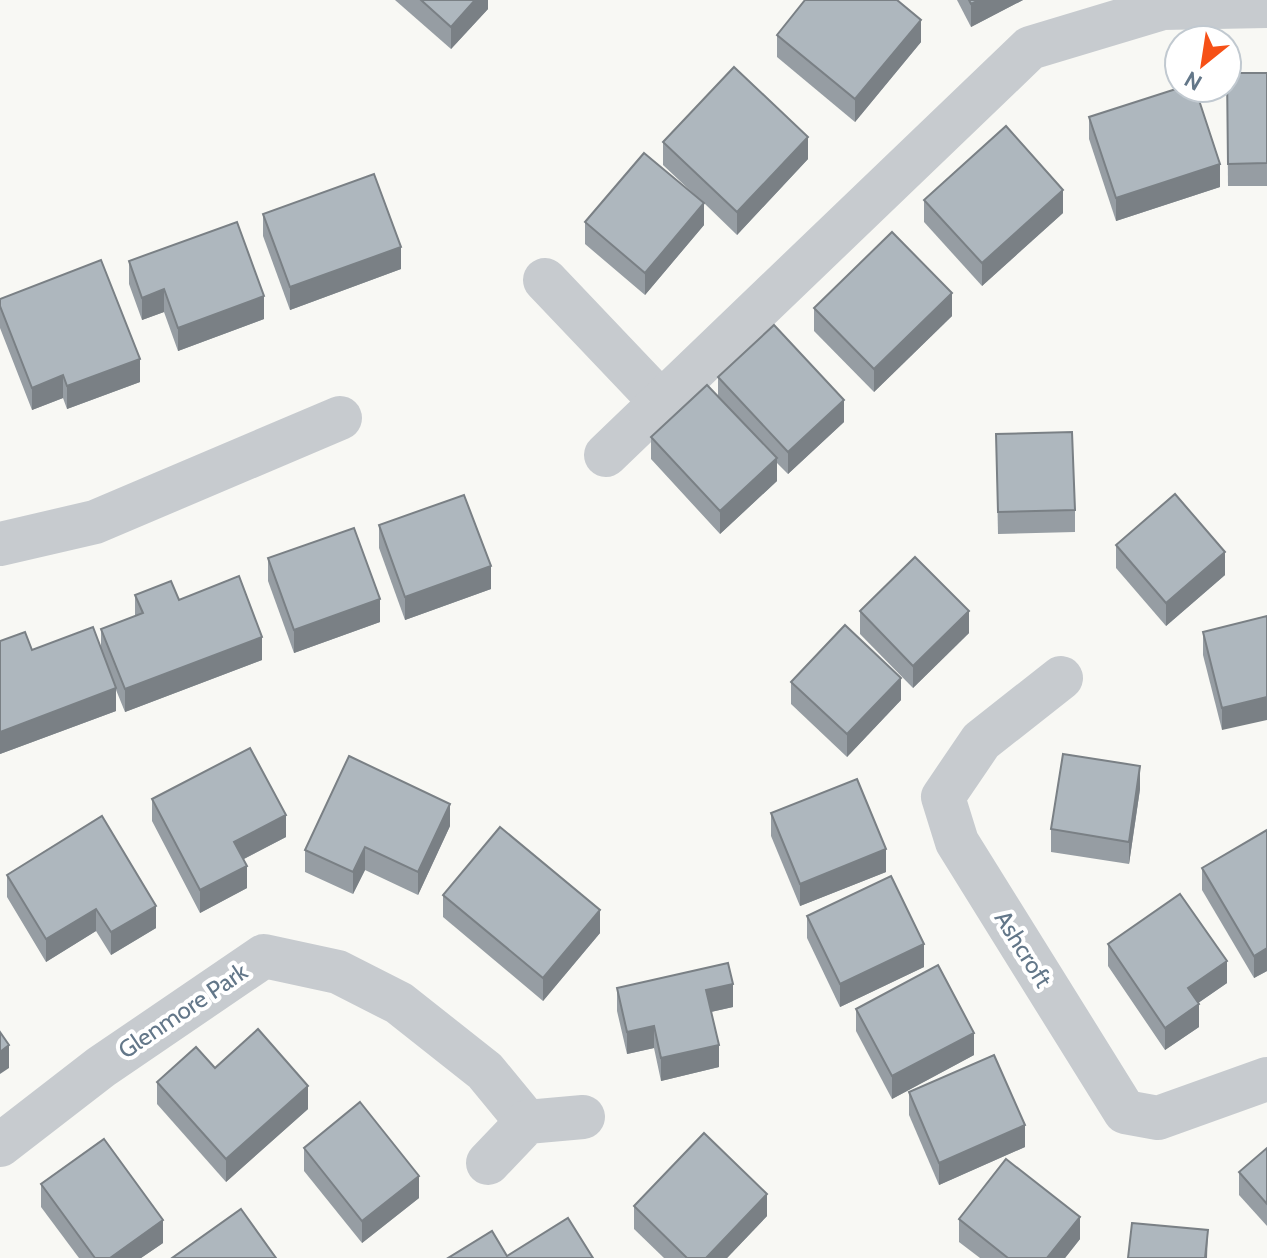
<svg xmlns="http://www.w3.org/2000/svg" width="1267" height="1258" font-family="Cabin,sans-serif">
<rect width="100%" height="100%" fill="#f8f8f4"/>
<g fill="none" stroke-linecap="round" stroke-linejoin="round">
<g stroke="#c7cbcf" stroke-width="44">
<polyline points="545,280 661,402"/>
<polyline points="606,455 1030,48 1163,8 1267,6"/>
<polyline points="0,544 95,522 340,418"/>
<polyline points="1061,678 981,741 943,797 957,842 1125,1112 1158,1118 1267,1079"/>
<polyline points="0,1145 101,1067 264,956 338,972 399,1003 485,1071 527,1122"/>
<polyline points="488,1163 527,1122 583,1117"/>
</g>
</g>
<g fill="#969da3">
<polygon points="395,0 488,0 488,9 451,49"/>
<polygon points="957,0 1023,0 971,27"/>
<polygon points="777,35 921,42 855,122 777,57"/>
<polygon points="1227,73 1267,73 1267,186 1228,186"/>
<polygon points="1089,117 1220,187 1116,221 1089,139"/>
<polygon points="663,142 808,159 737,235 704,203 704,225 645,295 585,244 585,222 697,197 663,165"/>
<polygon points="924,200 1063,213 982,286 924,222"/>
<polygon points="263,214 401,269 290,310 263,236"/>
<polygon points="129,261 264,319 178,351 164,312 142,320 129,284"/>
<polygon points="0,299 140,382 67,409 63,398 32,410 0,328"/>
<polygon points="814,308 952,316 874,392 814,331"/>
<polygon points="718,377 844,422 788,474 777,463 777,481 720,534 651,459 651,437 718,397"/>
<polygon points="996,434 1075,510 1075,532 998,534"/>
<polygon points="379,525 491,589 405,620 379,548"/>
<polygon points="1116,545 1225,575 1166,626 1116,568"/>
<polygon points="268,558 380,622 294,653 268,581"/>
<polygon points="135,595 179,600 262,660 125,712 114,685 116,711 0,754 0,641 32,650 101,651 101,629 135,616"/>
<polygon points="860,611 969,633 913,688 860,634"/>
<polygon points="1267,616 1222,730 1203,655 1203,632"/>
<polygon points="791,682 901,700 847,757 791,704"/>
<polygon points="1140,789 1129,864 1051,852 1051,829"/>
<polygon points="152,799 286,837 244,859 247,888 200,913 152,821"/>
<polygon points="771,813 886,872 800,906 771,836"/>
<polygon points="450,826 418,895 365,870 353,894 305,872 305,850"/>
<polygon points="1267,830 1267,971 1254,978 1202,890 1202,868"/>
<polygon points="7,875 156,928 111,955 96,931 46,962 7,897"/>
<polygon points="443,895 600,933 543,1001 443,917"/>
<polygon points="807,916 924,967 840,1007 807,938"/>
<polygon points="1108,944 1227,983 1198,1003 1199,1027 1165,1050 1108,966"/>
<polygon points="617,988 733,1007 711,1012 719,1067 661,1081 654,1048 627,1054 617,1011"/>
<polygon points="856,1009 974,1055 892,1099 856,1031"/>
<polygon points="215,1068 308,1109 226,1182 157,1104 157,1082"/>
<polygon points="909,1092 1025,1147 939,1185 909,1115"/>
<polygon points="304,1148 419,1198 362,1243 304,1171"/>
<polygon points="1267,1148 1267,1226 1239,1195 1239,1172"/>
<polygon points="41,1184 163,1243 141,1258 79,1258 41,1207"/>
<polygon points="634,1206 767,1216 727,1258 664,1258 634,1229"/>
<polygon points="959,1219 1080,1239 1065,1258 980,1258 959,1242"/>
</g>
<g fill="#7a8085">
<polygon points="475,0 488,0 488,9 451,49 451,27"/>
<polygon points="979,0 1023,0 971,27 971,4"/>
<polygon points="921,20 921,42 855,122 855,99"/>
<polygon points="808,137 808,159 737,235 737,212"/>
<polygon points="1220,164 1220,187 1116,221 1116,198"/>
<polygon points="1063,190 1063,213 982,286 982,263"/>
<polygon points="704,203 704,225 645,295 645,273"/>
<polygon points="401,247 401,269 290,310 290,287"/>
<polygon points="164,289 164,312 142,320 142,298"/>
<polygon points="952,293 952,316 874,392 874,369"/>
<polygon points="264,296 264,319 178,351 178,328"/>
<polygon points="140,359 140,382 67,409 67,386"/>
<polygon points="63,375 63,398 32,410 32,388"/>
<polygon points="844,400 844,422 788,474 788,452"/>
<polygon points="777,458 777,481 720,534 720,511"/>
<polygon points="1225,552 1225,575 1166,626 1166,603"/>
<polygon points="491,566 491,589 405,620 405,597"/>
<polygon points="380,599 380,622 294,653 294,630"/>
<polygon points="969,611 969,633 913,688 913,666"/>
<polygon points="262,637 262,660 125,712 125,689"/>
<polygon points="901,678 901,700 847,757 847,734"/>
<polygon points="116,688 116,711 0,754 0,732"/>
<polygon points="1267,697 1267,720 1222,730 1222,708"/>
<polygon points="1140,766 1140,789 1129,864 1129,842"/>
<polygon points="450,804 450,826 418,895 418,872"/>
<polygon points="286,815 286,837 234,864 234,842"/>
<polygon points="365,847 365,870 353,894 353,872"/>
<polygon points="886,849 886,872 800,906 800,884"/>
<polygon points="247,866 247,888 200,913 200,890"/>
<polygon points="156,906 156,928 111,955 111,932"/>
<polygon points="96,909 96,931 46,962 46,939"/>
<polygon points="600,910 600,933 543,1001 543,978"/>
<polygon points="924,944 924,967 840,1007 840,984"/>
<polygon points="1267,948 1267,971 1254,978 1254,956"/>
<polygon points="1227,961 1227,983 1188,1010 1188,988"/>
<polygon points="733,984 733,1007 706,1013 706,990"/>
<polygon points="1199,1004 1199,1027 1165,1050 1165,1028"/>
<polygon points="654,1026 654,1048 627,1054 627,1032"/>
<polygon points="974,1033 974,1055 892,1099 892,1076"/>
<polygon points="9,1045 9,1068 0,1074 0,1052"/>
<polygon points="719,1045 719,1067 661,1081 661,1058"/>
<polygon points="308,1086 308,1109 226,1182 226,1159"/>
<polygon points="1025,1125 1025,1147 939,1185 939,1163"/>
<polygon points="419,1176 419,1198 362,1243 362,1221"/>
<polygon points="767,1194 767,1216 727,1258 706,1258"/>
<polygon points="1080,1217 1080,1239 1065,1258 1047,1258"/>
<polygon points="163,1220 163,1243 141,1258 110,1258"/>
<polygon points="1208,1230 1207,1258 1205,1258"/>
</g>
<g fill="#aeb7be" stroke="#7a8085" stroke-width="2">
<polygon points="421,0 475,0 451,27"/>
<polygon points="805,0 897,0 921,20 855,99 777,35"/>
<polygon points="969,0 979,0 971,4"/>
<polygon points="734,67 808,137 737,212 663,142"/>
<polygon points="1227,73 1267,73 1267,163 1228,164"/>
<polygon points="1179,88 1195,88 1220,164 1116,198 1089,117"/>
<polygon points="1006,126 1063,190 982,263 924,200"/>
<polygon points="644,153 704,203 645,273 585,222"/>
<polygon points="374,174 401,247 290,287 263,214"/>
<polygon points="237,222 264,296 178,328 164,289 142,298 129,261"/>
<polygon points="892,232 952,293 874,369 814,308"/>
<polygon points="101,260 140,359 67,386 63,375 32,388 0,306 0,299"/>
<polygon points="774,325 844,400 788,452 718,377"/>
<polygon points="707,385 777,458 720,511 651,437"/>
<polygon points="1072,432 1075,510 998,512 996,434"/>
<polygon points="1175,494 1225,552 1166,603 1116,545"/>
<polygon points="464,495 491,566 405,597 379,525"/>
<polygon points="354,528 380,599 294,630 268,558"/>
<polygon points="915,557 969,611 913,666 860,611"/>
<polygon points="239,576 262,637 125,689 101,629 143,613 135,595 171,581 179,600"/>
<polygon points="1267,616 1267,697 1222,708 1203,632"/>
<polygon points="845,625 901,678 847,734 791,682"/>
<polygon points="93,627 116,688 0,732 0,641 25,632 32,650"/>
<polygon points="250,748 286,815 234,842 247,866 200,890 152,799"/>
<polygon points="1063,754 1140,766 1129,842 1051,829"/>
<polygon points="349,756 450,804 418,872 365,847 353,872 305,850"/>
<polygon points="857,779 886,849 800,884 771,813"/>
<polygon points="102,816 156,906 111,932 96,909 46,939 7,875"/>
<polygon points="500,827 600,910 543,978 443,895"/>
<polygon points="1267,830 1267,948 1254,956 1202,868"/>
<polygon points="891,876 924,944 840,984 807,916"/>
<polygon points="1180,894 1227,961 1188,988 1199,1004 1165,1028 1108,944"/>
<polygon points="728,963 733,984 706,990 719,1045 661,1058 654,1026 627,1032 617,988"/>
<polygon points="938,965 974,1033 892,1076 856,1009"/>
<polygon points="258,1029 308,1086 226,1159 157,1082 196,1047 215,1068"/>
<polygon points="0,1032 9,1045 0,1052"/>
<polygon points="994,1055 1025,1125 939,1163 909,1092"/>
<polygon points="360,1102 419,1176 362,1221 304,1148"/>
<polygon points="704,1133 767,1194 706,1258 687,1258 634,1206"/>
<polygon points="104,1139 163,1220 110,1258 95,1258 41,1184"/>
<polygon points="1267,1148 1267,1204 1239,1172"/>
<polygon points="1006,1159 1080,1217 1047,1258 1008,1258 959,1219"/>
<polygon points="241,1209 276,1258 172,1258"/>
<polygon points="568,1218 593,1258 448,1258 492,1231 507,1256"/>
<polygon points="1132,1223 1208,1230 1205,1258 1128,1258"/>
</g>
<g text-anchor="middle" stroke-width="8" stroke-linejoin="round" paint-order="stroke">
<g font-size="24" fill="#637789" stroke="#fff">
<text transform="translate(1023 949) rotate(58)" y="8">Ashcroft</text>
<text transform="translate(183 1011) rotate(-34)" y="8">Glenmore Park</text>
</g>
</g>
<g transform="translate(1203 64) rotate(210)"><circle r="38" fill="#ffffff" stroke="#c1c9d0" stroke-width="2"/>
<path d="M0-6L14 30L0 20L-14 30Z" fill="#f65016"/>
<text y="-12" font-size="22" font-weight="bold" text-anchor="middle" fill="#637789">N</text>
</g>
</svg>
